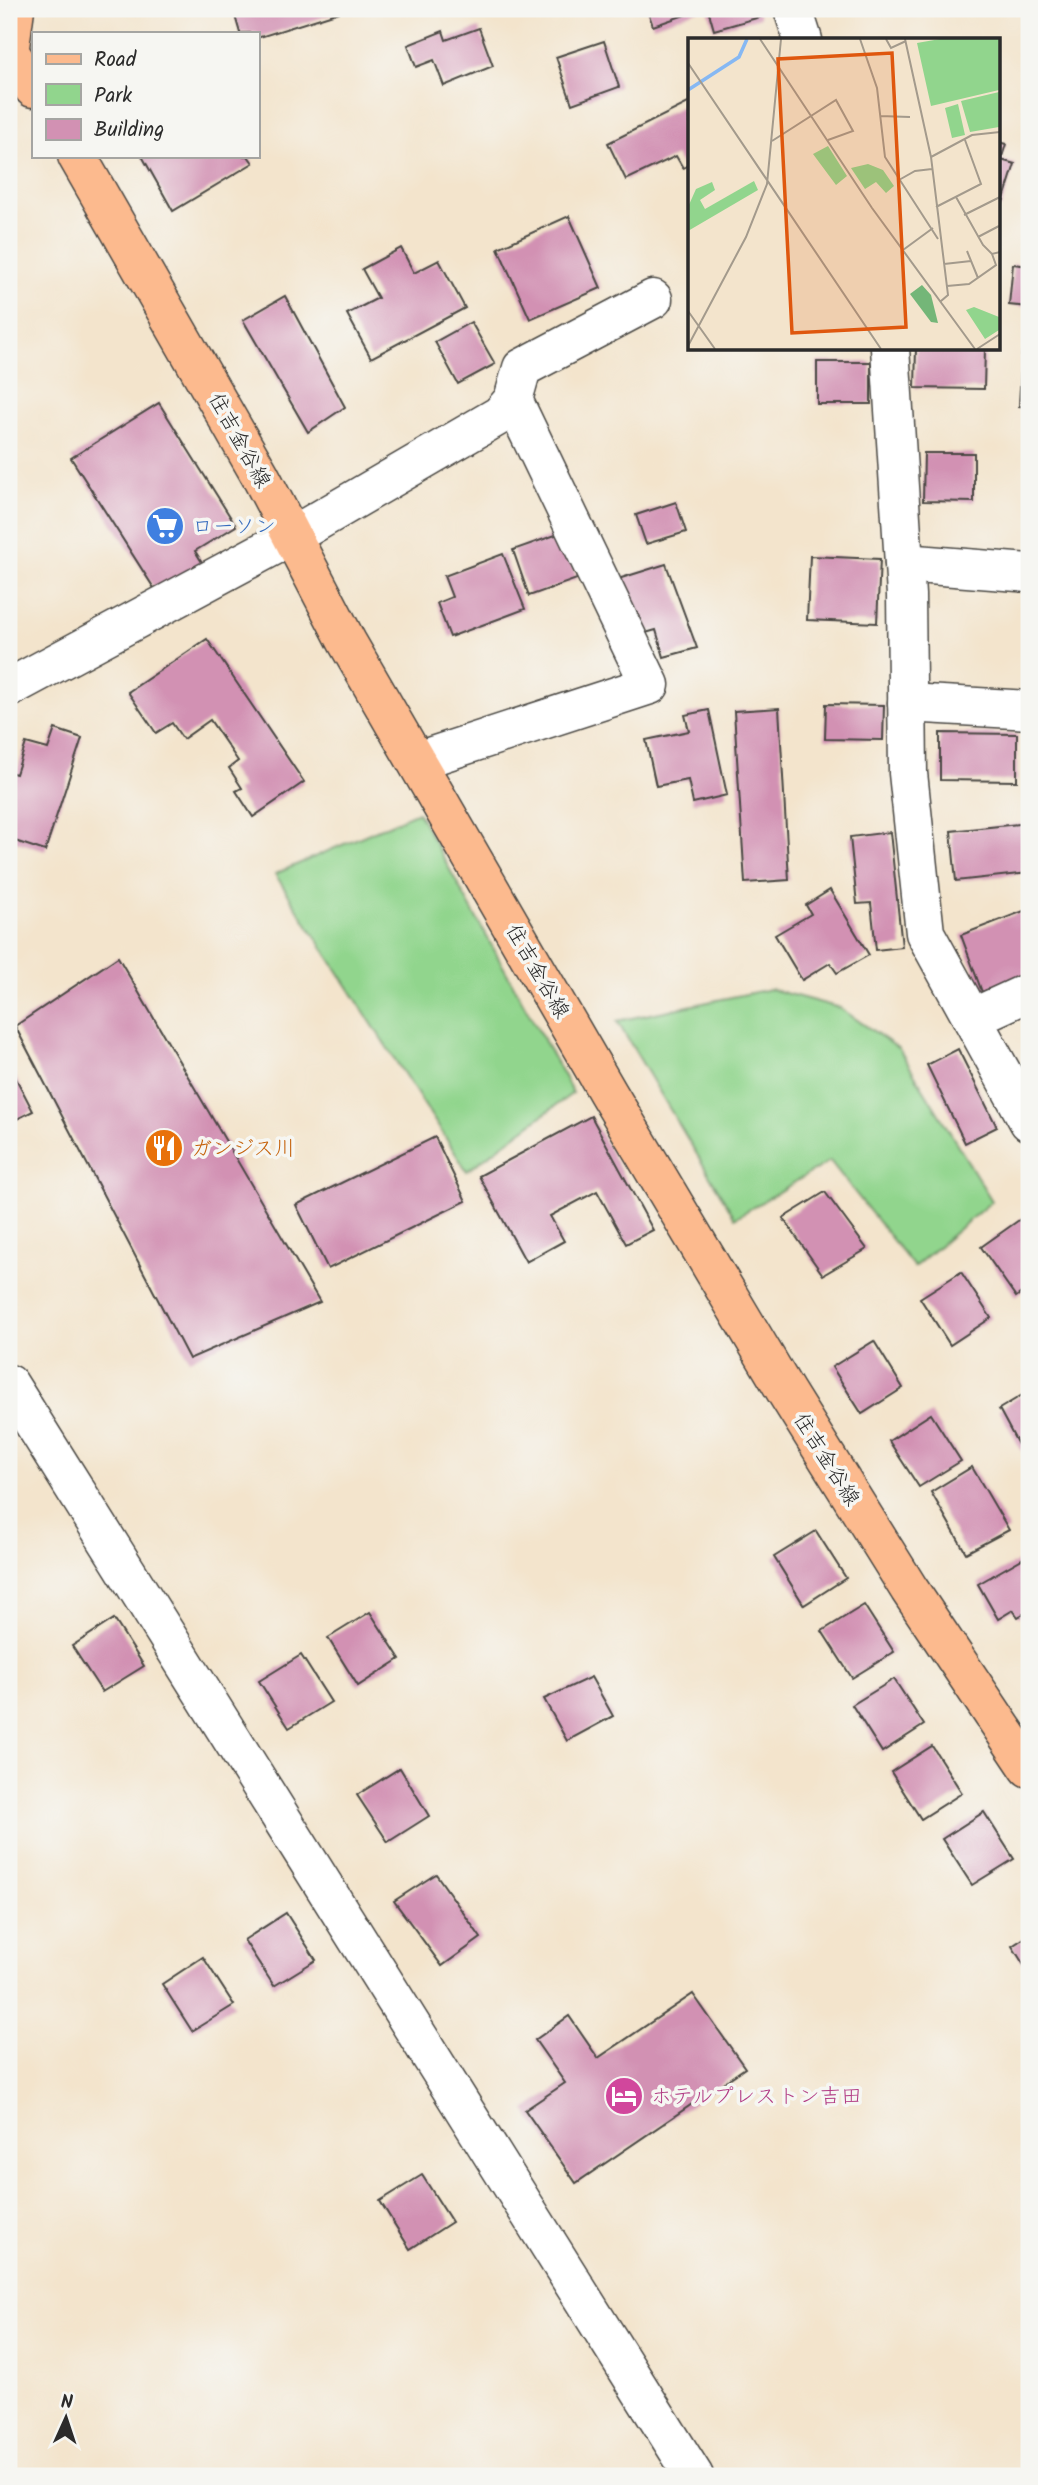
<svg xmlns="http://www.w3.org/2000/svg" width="1038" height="2485" font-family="Kalam,'Klee One',sans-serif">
<rect width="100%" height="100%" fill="#f6f6f2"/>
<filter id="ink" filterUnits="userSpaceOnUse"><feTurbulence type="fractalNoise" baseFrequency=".0143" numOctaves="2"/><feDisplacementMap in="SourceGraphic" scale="14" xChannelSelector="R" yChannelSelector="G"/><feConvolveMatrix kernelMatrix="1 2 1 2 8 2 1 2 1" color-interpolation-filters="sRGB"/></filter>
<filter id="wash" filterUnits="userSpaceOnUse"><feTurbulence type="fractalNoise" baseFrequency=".00686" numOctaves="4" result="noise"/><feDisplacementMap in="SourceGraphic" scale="28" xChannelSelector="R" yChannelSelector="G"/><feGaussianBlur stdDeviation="1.57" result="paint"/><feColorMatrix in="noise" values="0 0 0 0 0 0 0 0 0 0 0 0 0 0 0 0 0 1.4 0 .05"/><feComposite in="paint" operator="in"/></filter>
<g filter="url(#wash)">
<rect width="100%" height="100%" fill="#f3e4cc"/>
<g fill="#91d58d" stroke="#5e805c" stroke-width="2">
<polygon points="418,812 573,1093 467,1171 275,874"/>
<polygon points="770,989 840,1008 899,1049 992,1201 914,1267 830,1161 735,1218 617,1021"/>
</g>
<g id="blocks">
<g fill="#d291b3">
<polygon points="233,9 349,9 257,38 257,33 240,33"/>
<polygon points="647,9 702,9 653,26"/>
<polygon points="708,9 757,9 760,17 714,30"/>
<polygon points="479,28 493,66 444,86 434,60 416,67 408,45 443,31 446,40"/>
<polygon points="604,41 619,87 572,104 556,57"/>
<polygon points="690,102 690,165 683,168 676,156 626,180 608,143"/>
<polygon points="998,142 1006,144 1001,160 1015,164 1001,208 998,207"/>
<polygon points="142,156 248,156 253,163 173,211"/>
<polygon points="569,216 601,288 530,319 498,248"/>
<polygon points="401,248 414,273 439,260 465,308 371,358 347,314 378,298 362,269"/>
<polygon points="1013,264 1029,266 1029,307 1009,305"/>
<polygon points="285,296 345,407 308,432 243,320"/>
<polygon points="471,322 495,364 458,384 435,342"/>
<polygon points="916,348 985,348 984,389 915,388"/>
<polygon points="1022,351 1029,351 1029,407 1019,406"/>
<rect x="817" y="362" width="54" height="42"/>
<polygon points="159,403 236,526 195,551 205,567 159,596 71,458"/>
<polygon points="924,453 974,453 974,502 923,501"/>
<polygon points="676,502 686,532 646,544 636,515"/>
<polygon points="561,533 577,579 529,596 513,550"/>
<polygon points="503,554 525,609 450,637 437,603 452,597 444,576"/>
<polygon points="810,556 880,559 877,623 807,620"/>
<polygon points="666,564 697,648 664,657 656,630 635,636 615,580"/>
<polygon points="207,639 304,782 253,817 236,791 242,788 229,768 238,761 210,720 183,739 172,723 156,733 128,692"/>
<polygon points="826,704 884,705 883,740 825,739"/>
<polygon points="779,708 789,880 745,883 734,711"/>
<polygon points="709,710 727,795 693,803 688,780 656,786 646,740 689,731 685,715"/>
<polygon points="55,729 82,738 45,851 9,839 9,772 16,774 26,743 48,749"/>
<polygon points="940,733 1017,734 1017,781 940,780"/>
<polygon points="1029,823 1029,873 956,881 951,831"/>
<polygon points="890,832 902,947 876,950 871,903 857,904 850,837"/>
<polygon points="830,890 869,955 837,973 830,963 802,980 775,935 811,914 806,905"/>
<polygon points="1029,909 1029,974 982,992 961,935"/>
<polygon points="118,957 320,1302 189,1359 15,1026"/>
<polygon points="958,1049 997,1127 965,1143 927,1065"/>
<polygon points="9,1065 33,1111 9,1123"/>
<polygon points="591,1116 653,1230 626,1244 597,1191 550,1216 564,1241 526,1262 479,1176"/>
<polygon points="435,1137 466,1201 328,1269 296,1205"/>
<polygon points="825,1192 867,1249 823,1275 783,1218"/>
<polygon points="1029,1213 1029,1287 1016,1297 981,1247"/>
<polygon points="961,1272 991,1318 950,1345 920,1298"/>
<polygon points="874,1341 903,1388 862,1414 832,1367"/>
<polygon points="1029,1391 1029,1447 1022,1452 999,1409"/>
<polygon points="931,1414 961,1461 919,1487 889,1441"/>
<polygon points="972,1467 1009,1530 966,1553 931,1492"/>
<polygon points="816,1531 846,1578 804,1605 774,1557"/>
<polygon points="1029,1555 1029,1611 1018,1617 1013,1610 998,1619 978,1584"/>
<polygon points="864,1605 894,1652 852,1678 822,1631"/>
<polygon points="370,1612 400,1659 358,1686 328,1638"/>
<polygon points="114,1619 144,1666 102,1692 72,1646"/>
<polygon points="301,1655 331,1702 289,1728 259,1681"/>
<polygon points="591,1677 613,1716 567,1741 544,1699"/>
<polygon points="894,1679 924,1725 882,1752 852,1705"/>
<polygon points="932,1746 962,1793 921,1819 891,1772"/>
<polygon points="400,1768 429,1816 388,1842 357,1795"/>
<polygon points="984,1812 1014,1859 972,1885 942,1839"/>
<polygon points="436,1874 481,1938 442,1966 394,1901"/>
<polygon points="286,1913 316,1960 274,1986 244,1940"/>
<polygon points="1029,1935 1029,1973 1012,1946"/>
<polygon points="203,1957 234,2005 192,2031 162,1984"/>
<polygon points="693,1994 745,2068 576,2183 525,2110 565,2083 535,2040 569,2016 598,2058"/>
<polygon points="422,2175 452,2222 410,2249 380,2201"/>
</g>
</g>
</g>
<g filter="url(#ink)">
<use href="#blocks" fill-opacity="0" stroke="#494743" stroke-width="2"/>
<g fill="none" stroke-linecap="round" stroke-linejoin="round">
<defs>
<g id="minor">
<polyline points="793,9 803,40"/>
<polyline points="890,348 906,595 908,773 925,933 1029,1122"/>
<polyline points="513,400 522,368 653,299"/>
<polyline points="904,563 1029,573"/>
<polyline points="9,688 292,536 500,415 513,400 650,685 417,761"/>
<polyline points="907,703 1029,710"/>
<polyline points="972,1018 1029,992"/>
<polyline points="9,1384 694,2476"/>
</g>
<g id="major">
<polyline points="9,51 33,88"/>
<polyline points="77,156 260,475 347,642 608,1093 786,1392 909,1589 1029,1768"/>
</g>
<polyline id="highway" points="9,54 15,9"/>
</defs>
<use href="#minor" stroke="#494743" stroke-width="41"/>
<use href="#major" stroke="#494743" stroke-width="41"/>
<use href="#highway" stroke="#494743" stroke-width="41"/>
<use href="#minor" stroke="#fff" stroke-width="38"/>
<use href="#major" stroke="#fcba8e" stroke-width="38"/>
<use href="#highway" stroke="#fcba8e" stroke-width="38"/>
</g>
</g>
<defs>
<symbol id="supermarket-disc" viewBox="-11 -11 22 22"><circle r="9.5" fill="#3f7fe0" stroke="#f6f6f2"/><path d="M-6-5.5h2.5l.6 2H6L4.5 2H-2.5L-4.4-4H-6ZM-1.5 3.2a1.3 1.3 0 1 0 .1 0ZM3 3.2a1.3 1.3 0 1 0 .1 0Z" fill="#fff"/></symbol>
<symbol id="restaurant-disc" viewBox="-11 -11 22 22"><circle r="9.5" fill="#e8710a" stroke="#f6f6f2"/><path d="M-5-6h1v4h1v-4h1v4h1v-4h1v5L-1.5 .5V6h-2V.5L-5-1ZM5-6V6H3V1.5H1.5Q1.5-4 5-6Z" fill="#fff"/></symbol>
<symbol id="hotel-disc" viewBox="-11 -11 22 22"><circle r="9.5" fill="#d1479c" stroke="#f6f6f2"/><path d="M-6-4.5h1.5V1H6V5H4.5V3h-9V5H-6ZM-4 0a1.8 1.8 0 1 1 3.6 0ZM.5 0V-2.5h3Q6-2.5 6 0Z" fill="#fff"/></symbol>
</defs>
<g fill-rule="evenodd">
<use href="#supermarket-disc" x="143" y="504" width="44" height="44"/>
<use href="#restaurant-disc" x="142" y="1126" width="44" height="44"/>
<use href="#hotel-disc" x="602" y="2074" width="44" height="44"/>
</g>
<g text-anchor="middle" stroke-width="7" stroke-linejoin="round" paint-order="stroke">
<g font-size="21" fill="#2b2b2b" stroke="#f6f6f2">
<text transform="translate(240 440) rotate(61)" y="7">住吉金谷線</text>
<text transform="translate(538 971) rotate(60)" y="7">住吉金谷線</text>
<text transform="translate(827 1459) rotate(58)" y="7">住吉金谷線</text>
</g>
<g font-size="21" fill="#366cbe" stroke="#f6f6f2" text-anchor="start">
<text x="192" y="533">ローソン</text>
</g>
<g font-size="21" fill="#c56008" stroke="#f6f6f2" text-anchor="start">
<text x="191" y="1155">ガンジス川</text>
</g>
<g font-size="21" fill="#b23c85" stroke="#f6f6f2" text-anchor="start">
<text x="651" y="2103">ホテルプレストン吉田</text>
</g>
</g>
<g transform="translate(688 38)">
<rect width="312" height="312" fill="#f3e4cc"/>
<path d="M252 1H311V52L243 68 229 5ZM311 54V89L282 94 273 63ZM270 66 277 97 264 100 257 70ZM140 108 159 138 148 147 125 116ZM180 126 195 132 206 148 198 155 188 144 177 151 163 130ZM66 143 70 152 0 193V169L8 151 24 144 27 152 12 162 17 171ZM286 269 311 279V292L297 301 278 272Z" fill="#91d58d"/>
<path d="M234 247 243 257 250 285 243 284 222 256Z" fill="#74b678"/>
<path fill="none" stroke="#86b8f3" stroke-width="3.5" d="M0 52 51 19 59 1"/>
<path fill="none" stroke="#a39a8c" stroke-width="2" d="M72 1 184 170 287 311M172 1 189 50 197 119 250 201M198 1 203 10 218 3M217 1 243 119 260 257 253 263M0 25 193 311M192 78 222 79M84 103 148 62 165 93 140 102M243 119 284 97 312 94M211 142 227 133 244 131M268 159 295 207 304 216 312 214M248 169 293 146 277 102M276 177 312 159M290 199 311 188M215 212 245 190M279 213 290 240M256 226 283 223M259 248 281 246 308 227 304 216M0 273 27 311M0 308 58 199 79 146 93 1M289 311 312 296"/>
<path fill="#df570e" fill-opacity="0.15" stroke="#df570e" stroke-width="3.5" d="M204 15 218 289 104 295 90 21Z"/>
<rect width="312" height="312" fill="none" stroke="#2b2b2b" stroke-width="3.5"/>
</g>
<rect width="1038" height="2485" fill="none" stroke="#f6f6f2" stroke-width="35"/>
<rect x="32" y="32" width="228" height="126" fill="#f6f6f2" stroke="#a5a5a2" stroke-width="2"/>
<rect x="46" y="54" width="35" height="10" fill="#fcba8e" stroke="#a5a5a2" stroke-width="2"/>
<text x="94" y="66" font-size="21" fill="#2b2b2b">Road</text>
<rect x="46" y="84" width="35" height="21" fill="#91d58d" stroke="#a5a5a2" stroke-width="2"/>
<text x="94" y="102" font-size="21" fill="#2b2b2b">Park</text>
<rect x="46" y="119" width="35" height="21" fill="#d291b3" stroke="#a5a5a2" stroke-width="2"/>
<text x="94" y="136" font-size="21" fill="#2b2b2b">Building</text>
<g transform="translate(66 2418) rotate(3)" stroke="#f6f6f2" stroke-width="5" paint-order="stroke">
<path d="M0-5L12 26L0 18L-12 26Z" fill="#2b2b2b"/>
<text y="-10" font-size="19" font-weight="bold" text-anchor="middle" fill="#2b2b2b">N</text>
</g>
</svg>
